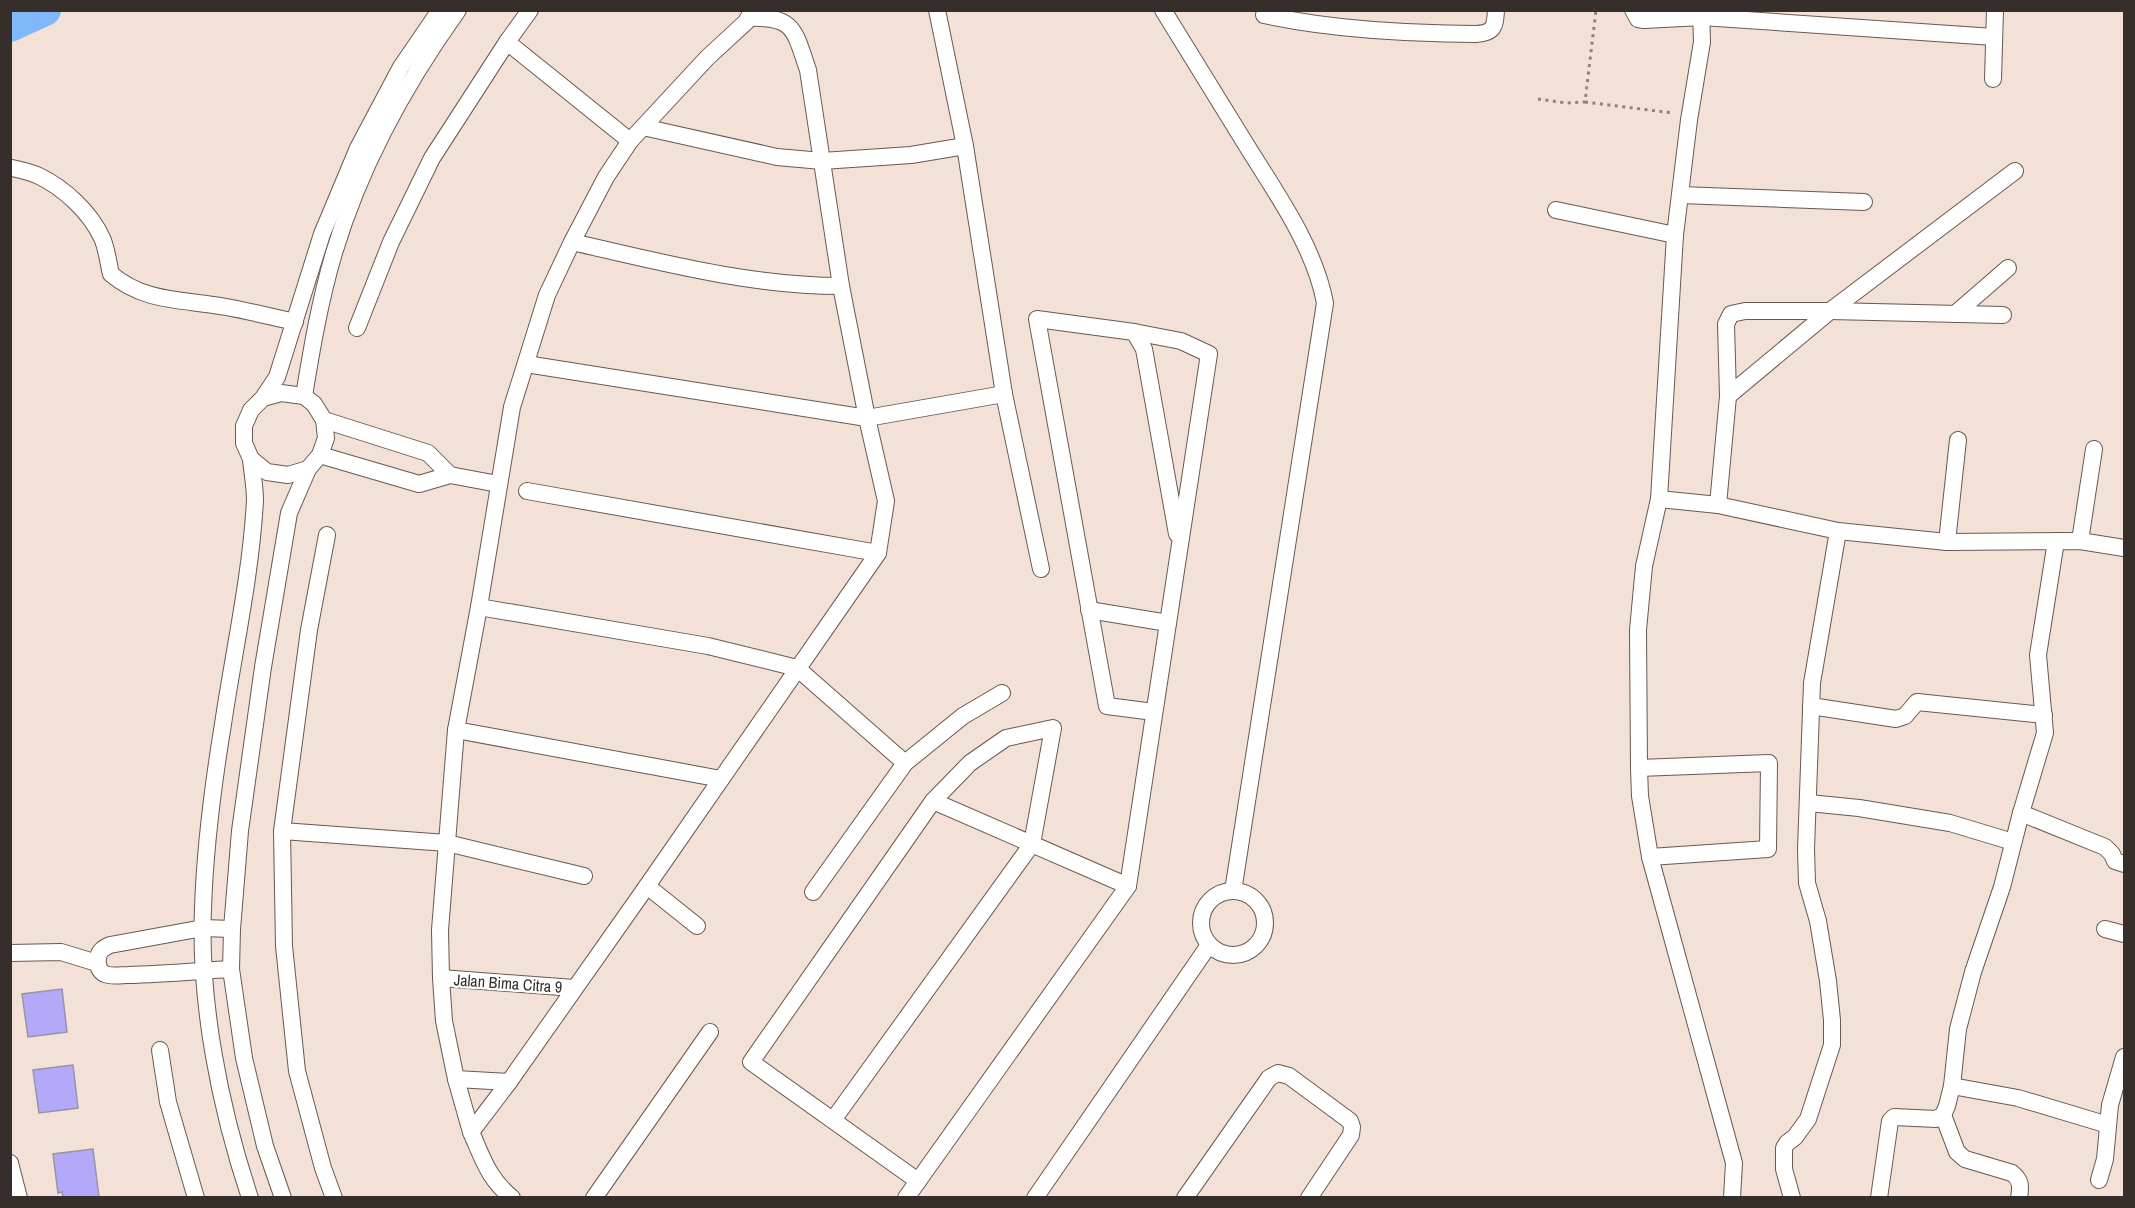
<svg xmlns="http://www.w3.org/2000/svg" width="2135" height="1208" font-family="'Archivo Narrow',sans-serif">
<rect width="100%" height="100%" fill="#f3e0d6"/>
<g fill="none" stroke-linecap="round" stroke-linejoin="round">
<polyline stroke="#80b8fa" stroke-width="32" points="10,26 45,10"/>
</g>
<g fill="#b4a8f8" stroke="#9695a6" stroke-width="1.5">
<polygon points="62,989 67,1032 28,1037 22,994"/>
<polygon points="73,1065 78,1108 39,1113 33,1070"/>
<polygon points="93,1149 99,1197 63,1197 62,1192 58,1193 53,1154"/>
</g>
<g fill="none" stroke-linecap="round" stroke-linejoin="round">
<defs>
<g id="minor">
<polyline points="530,10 507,42 630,141"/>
<polyline points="759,10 707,58 630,141 606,177 572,242 547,295 512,407 479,607 708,646 797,668 905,763"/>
<polyline points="937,10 965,146 1004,394 1041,569"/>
<path d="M1163 10C1192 57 1221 104 1250 151 1279 197 1315 249 1325 303L1233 891"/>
<polyline points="1633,10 1638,19 1644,20 1702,17 1994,37"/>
<polyline points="1701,10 1702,42 1689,120 1675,235 1659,499 1644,566 1638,630 1639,768 1640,796 1650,857 1734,1163 1732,1198"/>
<path d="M1264 15C1335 30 1405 33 1476 34 1494 33 1495 27 1496 10"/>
<polyline points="1993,79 1995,10"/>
<polyline points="643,127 777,157 822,161 911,155 965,146"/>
<path d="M12 168C21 170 31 172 39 176 64 188 90 212 102 238 107 249 108 262 111 274 145 303 184 299 226 307 249 311 272 317 295 322"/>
<polyline points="1681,195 1864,202"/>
<polyline points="1556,210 1675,235"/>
<path d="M572 242C660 262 750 286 841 286"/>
<polyline points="1955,314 2008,268"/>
<polyline points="357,328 391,242 432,158 507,42"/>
<path d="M526 364 867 418 841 286 808 70C794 30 795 16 748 18"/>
<path d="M304 396C312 347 320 300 334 253 360 166 405 84 458 10"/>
<polyline points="1728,396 1830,311 2015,171"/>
<polyline points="263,398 281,393 304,396 314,404 324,420 326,438 320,455 308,469 288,475 267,472 251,459 244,443 244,426 251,410 263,398 277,377 322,234 358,148 401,67 440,10"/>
<polyline points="324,420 428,453 450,475"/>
<polyline points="320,455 419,484 450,475 498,484"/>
<polyline points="527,491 878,553"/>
<polyline points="1659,499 1718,505 1838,531 1947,542 2080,541 2124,548"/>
<polyline points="1718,505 1728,396 1726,324 1731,314 1745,311 1830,311 2003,315"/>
<polyline points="327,535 309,630 282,831 284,946 297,1071 323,1168 334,1198"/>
<polyline points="2080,541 2094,449"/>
<polyline points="1947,542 1958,440"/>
<polyline points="479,607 456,730 440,930 441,978 444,1021 456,1079 471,1132 509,1082 647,886 878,553 886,501 867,418 1004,394"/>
<polyline points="1089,610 1168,623"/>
<polyline points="1811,706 1896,719 1905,716 1917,702 2044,715"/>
<polyline points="1154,712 1107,706 1037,319 1134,332 1144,349 1177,534"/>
<polyline points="456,730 721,779"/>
<polyline points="1639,768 1769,763 1768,849 1650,857"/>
<polyline points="933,801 1128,886"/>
<polyline points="1809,803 1859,808 1950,823 2013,842"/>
<polyline points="2021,813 2105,847 2112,854 2115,861 2124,864"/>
<polyline points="282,831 447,843 584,876"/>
<polyline points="647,886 697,926"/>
<circle cx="1233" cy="923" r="32"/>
<polyline points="813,892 905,763 963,716 1002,693"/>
<polyline points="2105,929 2124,934"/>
<polyline points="10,953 61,952 97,963"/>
<path d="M231 969C197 971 163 974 128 975 122 975 111 977 105 974 99 972 97 964 98 958 99 951 103 948 110 945L203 928 232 929"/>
<polyline points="441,978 574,988"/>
<polyline points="160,1050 168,1102 196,1198"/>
<polyline points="456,1079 509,1082"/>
<polyline points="1952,1086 2018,1098 2108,1125"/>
<path d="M1943 1115 1957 1152 1965 1159 2012 1173C2021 1180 2021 1186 2019 1198"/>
<polyline points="833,1120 1032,844 1053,728 1006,738 970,763 933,801 751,1062 918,1181"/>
<path d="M471 1132C483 1159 488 1178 512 1198"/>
<polyline points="10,1163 19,1198"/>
<polyline points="2099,1180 2105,1159 2110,1105 2124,1057"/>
<path d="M250 1198C220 1108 199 1003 203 908 205 847 213 785 223 724 234 650 251 575 255 500 255 487 252 472 251 459"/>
<polyline points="283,1198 265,1146 244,1058 231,969 232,929 240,831 263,667 289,513 308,469"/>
<polyline points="594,1198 710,1032"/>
<polyline points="906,1198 1128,886 1209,354 1181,341 1134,332"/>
<polyline points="1035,1198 1209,945"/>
<polyline points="1185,1198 1269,1078 1278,1073 1289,1076 1350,1121 1352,1127 1351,1135 1309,1198"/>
<polyline points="1792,1198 1784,1169 1784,1148 1787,1143 1795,1137 1808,1119 1832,1045 1832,1020 1828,981 1818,921 1807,883 1806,849 1812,683 1838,531"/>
<polyline points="1879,1198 1890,1121 1894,1117 1936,1119 1943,1115 1947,1106 1952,1086 1958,1029 1973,972 2002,887 2021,813 2045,733 2038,655 2056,541"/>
</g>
</defs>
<use href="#minor" stroke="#695950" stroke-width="18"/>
<g stroke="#8f827c" stroke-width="3" stroke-dasharray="3 4.5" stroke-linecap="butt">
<polyline points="1538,99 1566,103 1585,102 1596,10"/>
<polyline points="1585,102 1673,113"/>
</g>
<use href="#minor" stroke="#fff" stroke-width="16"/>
</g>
<g text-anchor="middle" stroke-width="4.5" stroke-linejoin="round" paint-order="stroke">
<g font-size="16" fill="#352e2a" stroke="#fff">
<text transform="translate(508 983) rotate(4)" y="6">Jalan Bima Citra 9</text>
</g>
</g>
<rect width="2135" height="1208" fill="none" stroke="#352e2a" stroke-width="24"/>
</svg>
